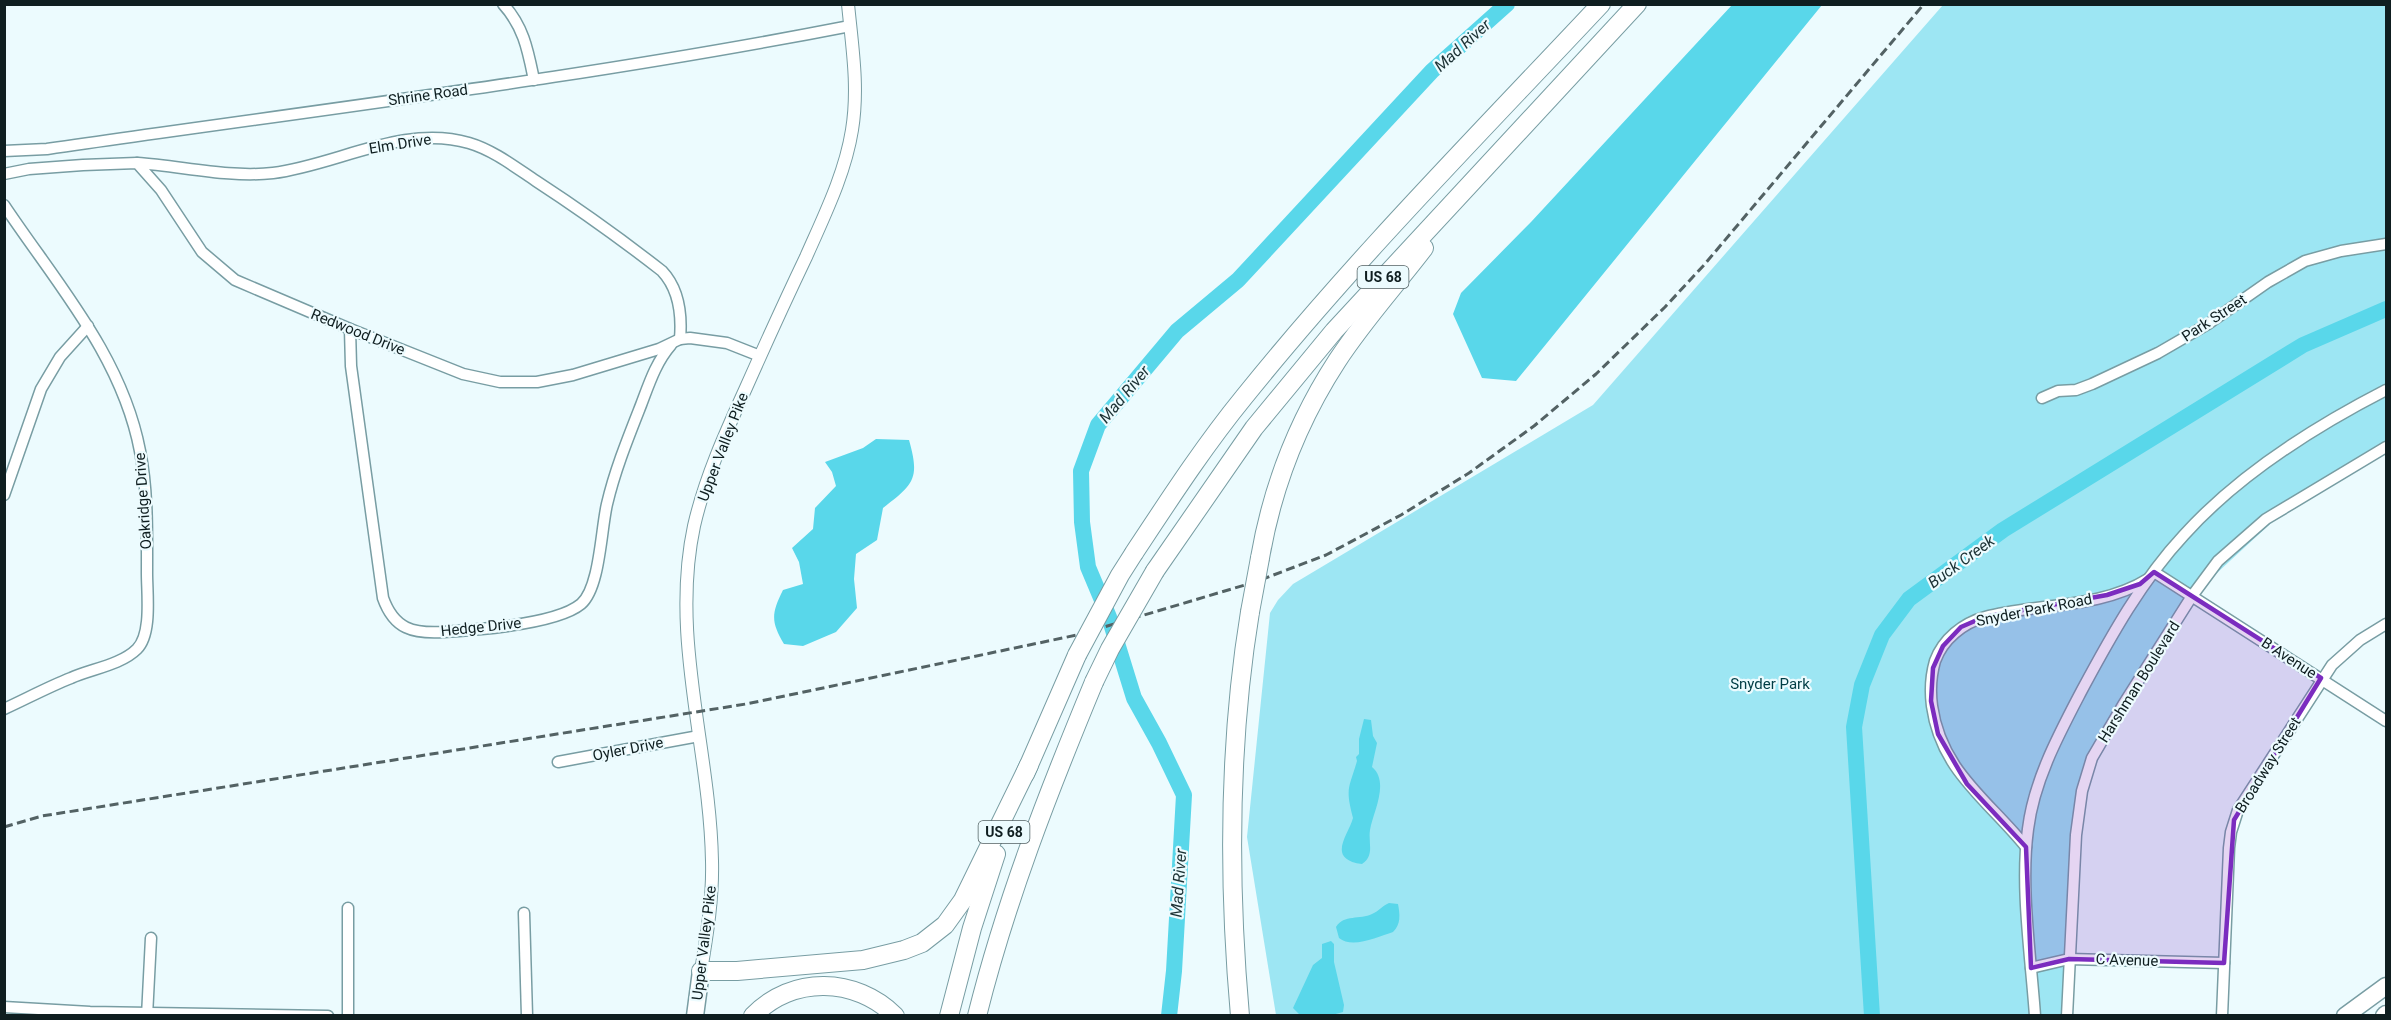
<svg xmlns="http://www.w3.org/2000/svg" width="2391" height="1020" font-family="Roboto,sans-serif">
<rect width="100%" height="100%" fill="#ecfbfe"/>
<polygon fill="#9de6f3" points="1943,5 2386,5 2386,447 2296,500 2192,596 2092,758 2073,871 2067,1015 1276,1015 1247,837 1270,613 1278,600 1293,584 1593,405"/>
<g fill="#59d7ea">
<polygon points="1732,5 1822,5 1516,381 1482,378 1453,314 1461,293 1531,222"/>
<path d="M876 439 909 440C920 479 914 484 883 508L877 540 856 554 854 579 857 608 836 632 803 646 784 644C771 622 771 614 783 590L803 584 799 562 792 548 813 529 815 508 836 486 832 472 825 462 863 448Z"/>
<path d="M1364 719 1371 720 1373 736 1377 743 1372 767C1390 782 1373 812 1370 830 1368 843 1375 855 1362 864 1326 859 1348 836 1353 818 1345 787 1349 789 1357 761L1356 757 1359 754V739Z"/>
<path d="M1389 903 1398 904C1400 915 1401 924 1393 932 1378 937 1352 949 1339 938L1336 927C1344 914 1360 920 1372 914 1379 911 1382 906 1389 903Z"/>
<polygon points="1331,941 1334,944 1334,962 1344,1005 1343,1012 1332,1015 1300,1015 1293,1008 1313,965 1322,958 1322,944"/>
</g>
<g fill="none" stroke-linecap="round" stroke-linejoin="round">
<g stroke="#59d7ea" stroke-width="16">
<polyline points="1169,1016 1174,971 1184,795 1159,743 1134,698 1109,617 1088,567 1082,522 1081,471 1098,425 1177,331 1238,280 1432,71 1507,4"/>
<polyline points="1872,1016 1854,727 1862,685 1882,635 1909,599 2003,530 2303,345 2386,309"/>
</g>
<defs>
<g id="minor">
<path d="M503 4C524 27 528 51 534 80"/>
<path d="M4 151 47 149C315 110 584 78 850 26"/>
<path d="M137 163C182 166 228 178 273 173 337 165 403 124 469 143 493 150 515 167 536 181 579 209 621 239 662 271 679 289 682 315 680 339"/>
<polyline points="4,174 29,169 83,165 137,163 161,190 202,252 235,280 350,329 463,374 500,382 537,382 573,375 659,349 680,339 690,338 727,343 760,356"/>
<path d="M4 205C56 283 122 356 140 451 148 491 147 533 147 574 147 594 152 634 137 649 121 665 91 669 71 678 48 687 26 699 4 709"/>
<path d="M350 329 351 366 383 598C394 629 413 634 444 632 476 630 557 624 581 604 600 588 601 529 607 504 615 470 628 438 641 405 649 384 656 362 671 345"/>
<polyline points="2042,398 2058,391 2076,390 2092,384 2158,353 2208,324 2268,282 2305,261 2341,251 2386,244"/>
<polyline points="4,495 41,389 60,357 88,326"/>
<polyline points="2154,572 2386,721"/>
<polyline points="558,762 699,736"/>
<path d="M2026 847C1988 800 1941 771 1932 706 1930 691 1931 675 1935 661 1943 639 1963 623 1985 617 2037 603 2100 609 2148 579"/>
<polyline points="524,913 527,1016"/>
<polyline points="2031,968 2069,959 2224,963"/>
<polyline points="4,1007 90,1012 328,1016"/>
<polyline points="147,1016 151,938"/>
<polyline points="348,1016 348,908"/>
<path d="M2035 1016C2031 957 2020 887 2028 829 2034 780 2059 734 2082 690 2111 636 2142 580 2184 535 2239 474 2314 427 2386 390"/>
<polyline points="2067,1016 2076,835 2082,791 2092,758 2123,705 2192,596 2218,561 2266,519 2386,447"/>
<polyline points="2222,1016 2229,848 2231,832 2238,810 2332,665 2360,640 2386,624"/>
</g>
<path id="tertiary" d="M701 971C707 934 713 898 712 861 710 749 670 638 694 526 705 478 725 434 745 390 765 345 785 301 806 257 824 216 845 174 852 130 859 87 852 46 848 4"/>
<g id="primary">
<polyline points="2345,1016 2386,986"/>
<polyline points="2384,1016 2386,1014"/>
</g>
<polyline id="trunk" points="695,1016 701,971"/>
<g id="motorway">
<path d="M1134 553C1169 500 1204 446 1244 397 1355 259 1480 133 1601 4"/>
<path d="M1260 558C1272 488 1298 421 1337 361 1363 321 1395 286 1424 248"/>
<polyline points="1155,571 1254,428 1334,331 1637,4"/>
<polyline points="1025,774 1077,655"/>
<polyline points="701,971 737,971 863,960 904,950 922,943 945,925 963,900 1029,765"/>
<path d="M753 1016C792 975 856 977 895 1016"/>
<polyline points="949,1016 972,928 996,854"/>
<path d="M977 1016C1006 900 1048 793 1094 682"/>
<path d="M1240 1016C1228 881 1228 746 1250 612"/>
</g>
</defs>
<use href="#minor" stroke="#789da3" stroke-width="13"/>
<use href="#tertiary" stroke="#789da3" stroke-width="14"/>
<use href="#primary" stroke="#789da3" stroke-width="19"/>
<use href="#trunk" stroke="#789da3" stroke-width="19"/>
<use href="#motorway" stroke="#789da3" stroke-width="20"/>
<use href="#minor" stroke="#fff" stroke-width="10"/>
<use href="#tertiary" stroke="#fff" stroke-width="12"/>
<use href="#primary" stroke="#fff" stroke-width="16"/>
<use href="#trunk" stroke="#fff" stroke-width="16"/>
<use href="#motorway" stroke="#fff" stroke-width="18"/>
<polyline stroke="#536264" stroke-width="3" stroke-dasharray="9 4.5" stroke-linecap="butt" points="4,827 42,816 746,704 1077,635 1255,582 1326,555 1401,515 1469,473 1534,426 1596,374 1665,307 1704,265 1924,4"/>
<defs>
<g id="motorway-bridge">
<polyline points="1250,612 1260,558"/>
<polyline points="1077,655 1120,575 1134,553"/>
<polyline points="1094,682 1110,649 1155,571"/>
</g>
</defs>
<use href="#motorway-bridge" stroke="#789da3" stroke-width="20" stroke-linecap="butt"/>
<use href="#motorway-bridge" stroke="#fff" stroke-width="18"/>
</g>
<path fill="#7b2cbf" fill-opacity="0.2" stroke="#7b2cbf" stroke-width="4.5" stroke-linejoin="round" d="M2154 572 2321 678 2234 820 2224 963 2069 959 2031 968 2026 847 1967 784 1938 734 1931 701 1933 668 1943 646 1961 627 1984 617 2107 595 2140 584Z"/>
<g text-anchor="middle" stroke-width="4.5" stroke-linejoin="round" paint-order="stroke">
<g fill="#ecfbfe" stroke="#516063" stroke-width="1.5">
<rect x="1357.5" y="266" width="51" height="22" rx="4.5"/>
<rect x="978.5" y="821" width="51" height="22" rx="4.5"/>
</g>
<g font-size="14" font-weight="bold" fill="#0f1e20">
<text x="1383" y="282">US 68</text>
<text x="1004" y="837">US 68</text>
</g>
<g font-size="15" fill="#0f1e20" stroke="#ecfbfe">
<text transform="translate(428 95) rotate(-8)" y="5">Shrine Road</text>
<text transform="translate(400 144) rotate(-9)" y="5">Elm Drive</text>
<text transform="translate(2214 318) rotate(-33)" y="5">Park Street</text>
<text transform="translate(358 332) rotate(22)" y="5">Redwood Drive</text>
<text transform="translate(723 447) rotate(-69)" y="5">Upper Valley Pike</text>
<text transform="translate(143 501) rotate(-94)" y="5">Oakridge Drive</text>
<text transform="translate(2034 610) rotate(-11)" y="5">Snyder Park Road</text>
<text transform="translate(481 627) rotate(-6)" y="5">Hedge Drive</text>
<text transform="translate(2289 658) rotate(33)" y="5">B Avenue</text>
<text transform="translate(2139 682) rotate(-58)" y="5">Harshman Boulevard</text>
<text transform="translate(628 749) rotate(-11)" y="5">Oyler Drive</text>
<text transform="translate(2268 765) rotate(-58)" y="5">Broadway Street</text>
<text transform="translate(704 943) rotate(-83)" y="5">Upper Valley Pike</text>
<text transform="translate(2127 960) rotate(2)" y="5">C Avenue</text>
</g>
<g font-size="15" fill="#003d45" stroke="#ecfbfe">
<text x="1770" y="689">Snyder Park</text>
</g>
<g font-size="16" font-style="italic" fill="#1c3235" stroke="#ecfbfe">
<text transform="translate(1462 45) rotate(-42)" y="6">Mad River</text>
<text transform="translate(1124 394) rotate(-50)" y="6">Mad River</text>
<text transform="translate(1961 561) rotate(-36)" y="6">Buck Creek</text>
<text transform="translate(1178 883) rotate(-86)" y="6">Mad River</text>
</g>
</g>
<rect width="2391" height="1020" fill="none" stroke="#0f1e20" stroke-width="12"/>
</svg>
